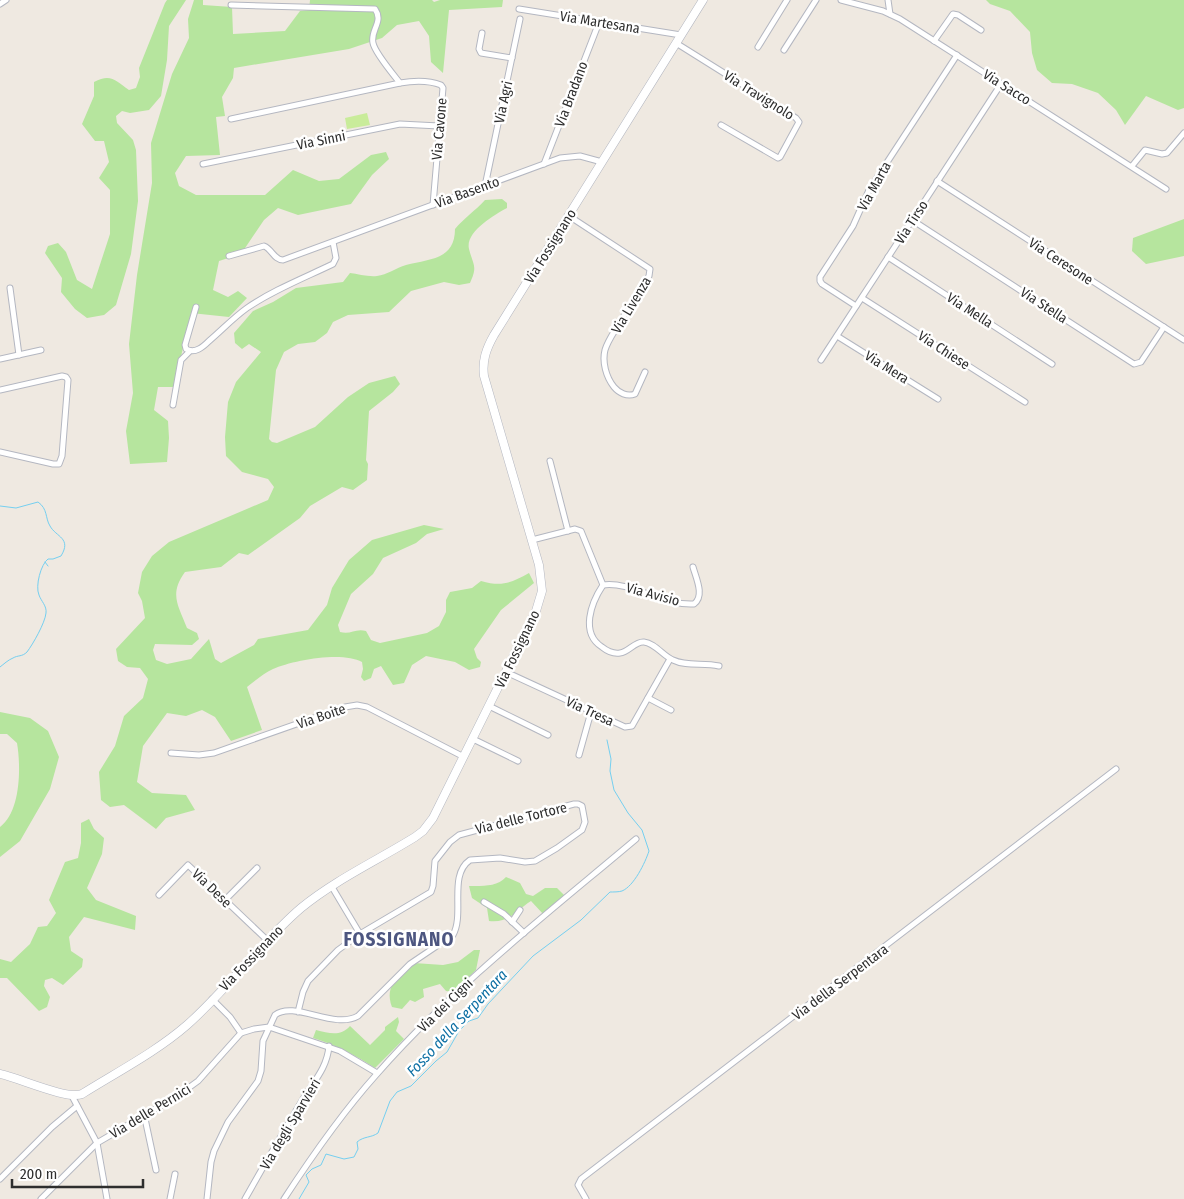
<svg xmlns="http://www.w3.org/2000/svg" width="1184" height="1199" font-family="'Fira Sans Condensed',sans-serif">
<rect width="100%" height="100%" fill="#efe9e1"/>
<g fill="#b6e59e">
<path d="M167 0H186L169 26 167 60 161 96 149 110 130 113 122 111 116 116 117 123 133 140 136 150 138 201 131 254 116 305 104 315 87 318 75 309 61 292 62 278 45 253 48 246 58 243 66 252 77 280 92 289 110 234V190L99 178 109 162 104 141H95L82 124 94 96V82C111 73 116 81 129 90L136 88 140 77 139 68 165 3Z"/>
<polygon points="194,0 203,0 203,5 232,7 233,34 285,31 300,11 309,10 310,0 432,0 434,2 440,0 503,0 502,7 449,10 443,73 431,62 429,36 419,21 397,25 382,38 349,49 234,68 233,78 222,97 225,116 216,117 220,155 186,156 175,173 179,186 196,195 265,195 293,170 319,181 339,179 371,155 386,152 389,159 372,175 351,204 298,215 278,208 264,220 241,254 219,261 213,290 228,297 238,291 247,298 229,317 191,313 174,387 158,387 154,410 168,421 169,438 167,462 130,464 126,431 133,393 129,344 137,275 152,183 151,143 172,74 189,38 188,19"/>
<polygon points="986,0 1184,0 1184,108 1178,110 1146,96 1125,125 1116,110 1098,93 1072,84 1052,83 1037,70 1032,53 1030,32 1010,11 990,4"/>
<path d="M502 199 507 203V208C494 215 465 232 469 249 473 265 478 266 470 283L459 285 444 282 411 291 389 312 348 315 333 322 327 333 315 342 298 344 284 352 276 370 269 439 272 442 277 443 315 427 348 397 369 383 395 376 400 384 393 392 369 411 366 460 368 464 367 480 353 490 342 487 310 506 300 518 248 555 239 553 221 567 185 572C169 594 178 605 187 628L197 633 199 639 192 645 155 644 153 650 156 660 167 664 191 659 209 639 215 659 221 663 254 645 258 639 308 630 327 605 332 588 349 560 372 540 424 525 444 529 427 534 416 543 383 558 373 574 351 594 338 625 340 632C351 635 355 628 366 631L371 640 380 643 427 633 439 626 446 612V600L450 592 472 588 481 581C502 587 511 583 529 573L534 583 501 610 474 649 477 658 481 662 480 667 469 670 455 662 426 656 412 665 404 683 393 685 381 666 374 669 371 678 364 681 361 677 363 669 362 662C343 651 293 660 273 669 264 673 255 681 247 687L262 730 231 741 215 717 202 710 186 716 167 713 143 746 137 782 152 793 186 795 195 810 166 818 156 829 124 805 110 807 101 800 99 772 115 746 124 716 143 698 148 679 140 668 127 667 118 661 116 649 145 618 142 601 138 593 142 572 152 556 169 542 268 500 274 487 268 479 242 472 226 456 225 437 228 402 236 382 261 352 249 344 242 349 235 343 234 333 253 311 273 302 296 288 343 282 350 273C358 274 368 277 377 276 387 275 396 268 406 265 429 259 455 260 455 229 464 218 475 211 485 200Z"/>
<polygon points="1184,219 1184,256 1146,264 1132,251 1133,238"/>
<path d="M0 712 30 718 48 731 59 757 50 789 20 841 0 857V827C21 812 21 766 17 743L7 734H0Z"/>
<polygon points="89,819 94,829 104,838 102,854 87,888 96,900 136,916 135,930 84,917 69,937 71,951 83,959 82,967 63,985 52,978 45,980 44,986 50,997 47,1007 39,1011 7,978 0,978 0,959 11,962 30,944 38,927 47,926 56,913 49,900 65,862 78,858 81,843 81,823"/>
<path d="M506 877 520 883 526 894 533 896 545 888H557L565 896 544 915 531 901C515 911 510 923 489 921L487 908 472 898 469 886C482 886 497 887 506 877Z"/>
<path d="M474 950H480L476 970 453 992 446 991 440 984 423 989 424 997 415 1002 410 1000 402 1009 392 1007C384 984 399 978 414 963L443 965 458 962Z"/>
<path d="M398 1017 399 1022 396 1031 404 1039 375 1068C355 1055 336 1045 313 1038L316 1030C329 1033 340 1037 350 1026L370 1045 385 1030V1027Z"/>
</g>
<polygon fill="#c9ec9a" points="367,113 370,125 347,129 345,118"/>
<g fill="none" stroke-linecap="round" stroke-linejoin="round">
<g stroke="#75cff0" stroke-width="1">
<path d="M0 506 16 508 38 502C48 509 45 518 50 526 56 537 72 538 61 556L53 559H48C41 564 35 586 39 595 41 601 47 606 46 613 45 623 33 644 27 652 22 657 18 655 13 658 8 660 4 664 0 667"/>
<polyline points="45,562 48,566"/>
<path d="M299 1199 309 1182 306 1175 312 1169 321 1165 326 1154 344 1159 354 1157 358 1149 357 1142C364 1136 371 1138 378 1133L390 1101 397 1092 411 1086 436 1061 447 1052 459 1031 469 1021 478 1018 488 1004 533 956 581 920 610 892C613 892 619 892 622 891 634 886 645 863 649 851L642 830 628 813 614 790 610 771 611 759 607 740"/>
</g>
<defs>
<g id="street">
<polyline points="841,0 883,11 900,19 1166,189"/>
<polyline points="888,0 890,14"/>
<polyline points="0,4 6,0"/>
<path d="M231 5 375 9C384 22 370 30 373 43 375 53 393 74 400 83 412 81 428 80 441 85L443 88 433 205"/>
<polyline points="519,9 681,35"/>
<polyline points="482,33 479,49 481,53 512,58"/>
<polyline points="934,41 953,14 958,15 981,30"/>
<polyline points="676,43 796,118 799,122 780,157 778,158 721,125"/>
<polyline points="758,47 787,0"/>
<polyline points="784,50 816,0"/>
<polyline points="231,119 400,83"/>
<polyline points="203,164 400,124 439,126"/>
<polyline points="544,164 598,25"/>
<polyline points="1132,166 1145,150 1162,154 1167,153 1184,133"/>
<polyline points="937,181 1184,340"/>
<polyline points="485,186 520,19"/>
<path d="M569 216 650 269 649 276C639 291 630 307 620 322 615 331 608 340 605 350 602 362 606 377 614 387 619 393 627 397 635 394L645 372"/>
<polyline points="912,220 1134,364 1141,362 1164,327"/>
<path d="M229 256 264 246C272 249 274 260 283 260L560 158 580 156 602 162"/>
<polyline points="888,257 1052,364"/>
<polyline points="10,288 19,355"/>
<polyline points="862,298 1025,402"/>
<polyline points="856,306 822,284 820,281 820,277 853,226 869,190 957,55"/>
<path d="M196 307 185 345 186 349C195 354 203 347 209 341 222 330 233 318 247 308 273 290 304 278 333 264L336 258 333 242"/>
<polyline points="837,336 938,399"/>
<polyline points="0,359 41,350"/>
<polyline points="821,360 1001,84"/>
<polyline points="0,390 62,376 66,377 68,380 62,456 59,464 53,464 0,452"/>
<polyline points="173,405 181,360 190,351"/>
<polyline points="550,461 568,531"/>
<path d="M532 540 575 529 581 531 603 585C591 603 580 633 602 647 607 651 614 654 620 653 629 652 635 641 644 642 655 643 663 656 673 660 687 667 704 662 719 666"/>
<path d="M603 585C631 581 663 606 694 604 705 596 696 578 693 567"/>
<polyline points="506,672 625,727 632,726 670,659"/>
<polyline points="648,698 671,710"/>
<polyline points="489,706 548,735"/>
<polyline points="473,739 518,761"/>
<polyline points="171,753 199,755 214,753 345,707 357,705 367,707 464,757"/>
<polyline points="579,755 591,712"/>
<polyline points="332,887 360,934"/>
<polyline points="159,895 188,865 267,940"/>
<polyline points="225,900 257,868"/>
<polyline points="484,902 504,914 524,933"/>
<polyline points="512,922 520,910"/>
<polyline points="212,999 230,1017 241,1033 254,1029 269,1027 340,1051 377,1073"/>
<polyline points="72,1096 97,1143 107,1199"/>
<polyline points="144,1114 156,1170"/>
<polyline points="0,1179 52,1127 77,1106"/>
<polyline points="41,1199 97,1143 176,1097 198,1081 241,1033"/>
<polyline points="170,1199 175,1174"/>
<path d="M207 1199 211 1162 214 1151 228 1122 258 1081 261 1071 263 1041 275 1015C294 1000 334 1030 358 1016L410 964 453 935C465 914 448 875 470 860L500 858 525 862 535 861 557 848 582 830 585 822 582 806 578 804H574L459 835 450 842 435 861 433 886 431 892 360 934 338 950 308 981 303 992 298 1012"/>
<path d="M245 1199C263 1167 281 1136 300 1104 311 1084 327 1070 329 1046"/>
<path d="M284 1199C312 1156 342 1113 376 1075 453 987 547 914 636 839"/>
<polyline points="586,1199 578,1185 581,1179 1116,769"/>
</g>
<path id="secondary" d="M0 1074C19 1078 67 1100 82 1094 117 1072 156 1052 187 1025 228 989 260 943 301 908 335 880 378 860 415 837L423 831 433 818 536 611 542 591 539 565 484 376C482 361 486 349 494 335L703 0"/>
</defs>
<use href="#street" stroke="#b4b7c1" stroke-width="7"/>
<use href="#secondary" stroke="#b4b7c1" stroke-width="9"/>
<use href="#street" stroke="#fff" stroke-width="5"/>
<use href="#secondary" stroke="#fff" stroke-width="8"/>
</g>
<g text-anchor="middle" stroke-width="5" stroke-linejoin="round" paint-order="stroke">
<g font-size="14" fill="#2e2e2e" stroke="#fff">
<text transform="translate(600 22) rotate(9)" y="5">Via Martesana</text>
<text transform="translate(1007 87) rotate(32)" y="5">Via Sacco</text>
<text transform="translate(571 94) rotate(-69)" y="5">Via Bradano</text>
<text transform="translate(759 95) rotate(32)" y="5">Via Travignolo</text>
<text transform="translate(503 102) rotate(-78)" y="5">Via Agri</text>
<text transform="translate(439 129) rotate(-85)" y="5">Via Cavone</text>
<text transform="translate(321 140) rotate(-11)" y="5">Via Sinni</text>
<text transform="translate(874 186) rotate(-61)" y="5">Via Marta</text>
<text transform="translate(467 192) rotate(-20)" y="5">Via Basento</text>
<text transform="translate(911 222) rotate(-57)" y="5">Via Tirso</text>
<text transform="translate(550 246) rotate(-58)" y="5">Via Fossignano</text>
<text transform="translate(1061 261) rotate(33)" y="5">Via Ceresone</text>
<text transform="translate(631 305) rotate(-59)" y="5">Via Livenza</text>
<text transform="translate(1044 305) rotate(33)" y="5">Via Stella</text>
<text transform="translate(970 310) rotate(33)" y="5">Via Mella</text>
<text transform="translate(944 350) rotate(33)" y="5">Via Chiese</text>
<text transform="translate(887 367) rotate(32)" y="5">Via Mera</text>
<text transform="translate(653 594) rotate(15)" y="5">Via Avisio</text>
<text transform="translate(517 649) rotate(-64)" y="5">Via Fossignano</text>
<text transform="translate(590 711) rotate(25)" y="5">Via Tresa</text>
<text transform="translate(321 716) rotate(-19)" y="5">Via Boite</text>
<text transform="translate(521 818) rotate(-14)" y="5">Via delle Tortore</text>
<text transform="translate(212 888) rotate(44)" y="5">Via Dese</text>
<text transform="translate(251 958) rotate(-46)" y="5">Via Fossignano</text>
<text transform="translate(840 982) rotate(-37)" y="5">Via della Serpentara</text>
<text transform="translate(445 1005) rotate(-44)" y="5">Via dei Cigni</text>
<text transform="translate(150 1111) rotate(-31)" y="5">Via delle Pernici</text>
<text transform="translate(290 1124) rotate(-59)" y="5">Via degli Sparvieri</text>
</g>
<g font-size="15" font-style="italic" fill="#0d6fa3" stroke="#fff">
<text transform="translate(457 1023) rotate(-47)" y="5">Fosso della Serpentara</text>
</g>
<g font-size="19" font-weight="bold" letter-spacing="1" fill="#4d5680" stroke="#fff">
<text x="399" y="946">FOSSIGNANO</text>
</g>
</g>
<path d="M12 1179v8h131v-8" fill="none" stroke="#2e2e2e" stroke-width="2.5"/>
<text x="20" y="1179" font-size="15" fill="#2e2e2e" stroke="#ffffff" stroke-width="4" paint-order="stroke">200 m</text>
</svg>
